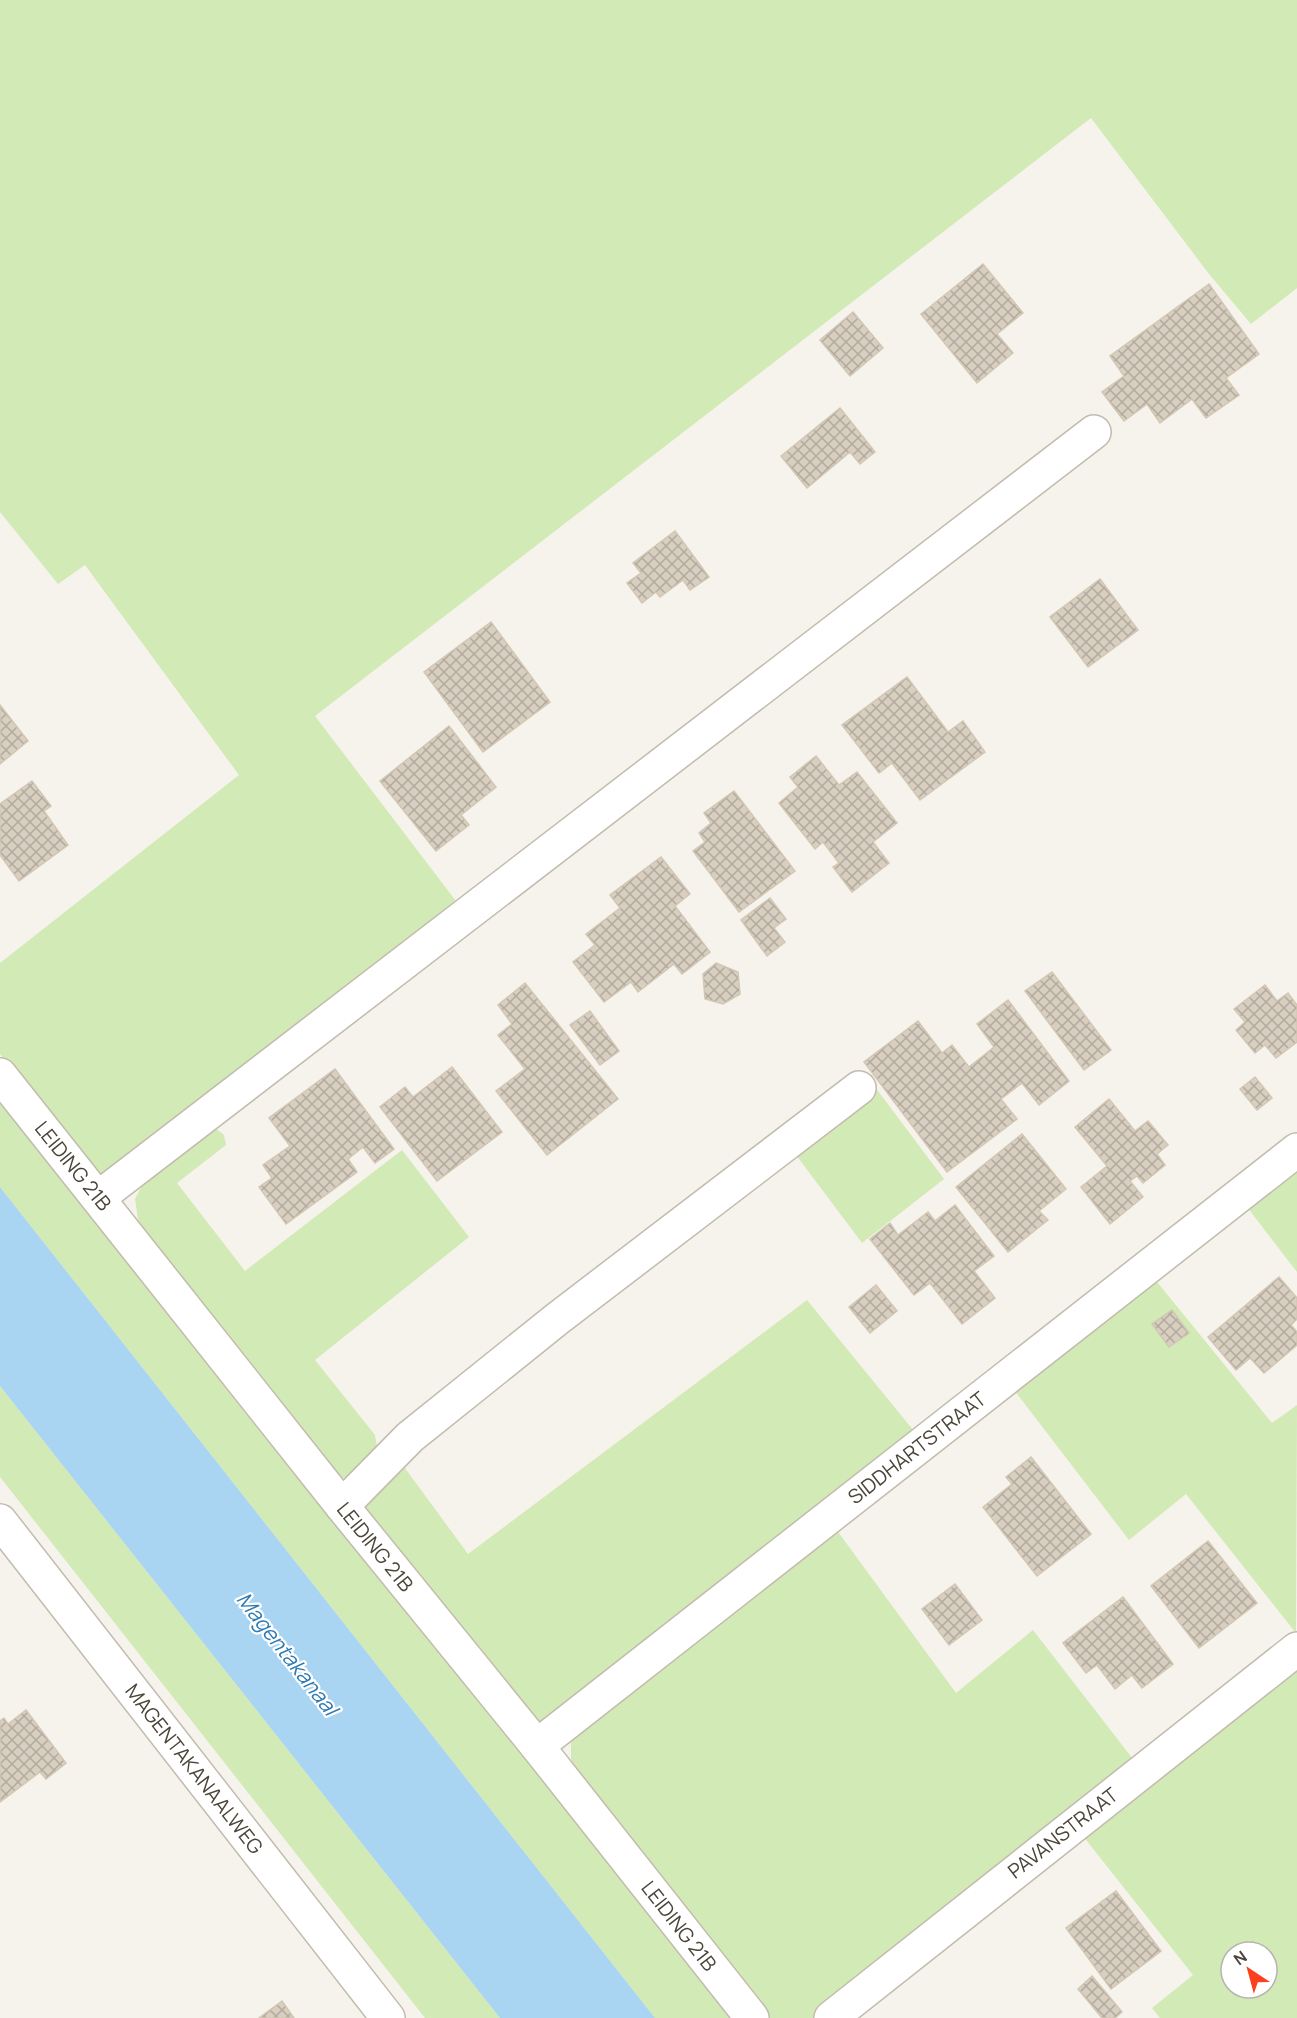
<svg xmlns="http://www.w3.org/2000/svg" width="1297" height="2018" font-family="Manrope,sans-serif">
<defs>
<pattern id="building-cross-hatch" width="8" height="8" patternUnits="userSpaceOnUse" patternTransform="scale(1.5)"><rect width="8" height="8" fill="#d8cfc1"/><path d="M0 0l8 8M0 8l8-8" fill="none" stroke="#b1aa9e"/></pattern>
</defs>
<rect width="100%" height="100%" fill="#f6f3ec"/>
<g fill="#d2eab5" fill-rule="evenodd">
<polygon points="0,0 1297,0 1297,288 1251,324 1209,274 1091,118 315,716 459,905 104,1176 92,1172 0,1054 0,963 239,775 85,565 58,584 0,512"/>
<polygon points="875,1087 944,1179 862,1243 793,1151"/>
<polygon points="0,1093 733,2018 655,2018 0,1187"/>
<path d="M214 1127 224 1135 226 1145 177 1183 245 1271 402 1150 469 1237 315 1360 375 1435 377 1447C363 1464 354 1480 331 1479L151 1248 138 1219 135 1199 146 1178Z"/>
<polygon points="1297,1169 1297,1272 1247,1207"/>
<polygon points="1157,1282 1272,1423 1297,1405 1296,1633 1186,1494 1129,1540 1014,1390"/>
<polygon points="807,1300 918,1436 556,1719 537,1722 364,1516 365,1496 399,1460 468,1554"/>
<polygon points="0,1386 500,2018 425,2018 0,1477"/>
<polygon points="833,1525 956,1693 1033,1630 1136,1763 814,2018 767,2018 585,1787 571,1759 571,1738"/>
<path d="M1297 1660V2018H1160L1152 2008 1193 1975 1079 1831ZM1231 1952H1267V1988H1231Z"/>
</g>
<polygon fill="#a9d4f2" points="0,1187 655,2018 500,2018 0,1386"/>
<g fill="url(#building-cross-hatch)" stroke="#d3c7b4" stroke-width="1.5">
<polygon points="983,264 1023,313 997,334 1013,353 977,383 921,314"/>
<polygon points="1209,284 1259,354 1226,378 1239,395 1206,418 1192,399 1160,423 1147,404 1124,421 1102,392 1124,376 1110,356"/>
<polygon points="853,312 883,348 850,376 820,340"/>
<polygon points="840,408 875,452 860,464 850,452 807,488 781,456"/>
<polygon points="675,531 709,577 690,590 683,580 660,597 656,592 642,603 627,583 641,573 633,563"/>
<polygon points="1100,579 1138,630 1088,667 1050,617"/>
<polygon points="491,622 550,702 483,752 424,672"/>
<polygon points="907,677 948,732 963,721 985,752 920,800 892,763 879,773 842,725"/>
<polygon points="0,705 28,741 0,764"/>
<polygon points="449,726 496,787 461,815 469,825 436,851 380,781"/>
<polygon points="816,756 839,785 857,772 897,823 873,842 889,863 852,892 833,867 839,863 823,842 815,849 779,803 798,787 790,777"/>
<polygon points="32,781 51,806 44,811 68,845 19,881 0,855 0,804"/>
<polygon points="734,791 795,871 739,912 693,851 705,842 699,833 711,823 704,813"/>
<polygon points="661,857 690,894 675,906 710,952 682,974 674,964 638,992 631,982 604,1002 573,962 595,945 586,934 620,908 610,895"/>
<polygon points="770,898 786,919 774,928 785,942 767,956 741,920"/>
<polygon points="716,963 738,972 740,994 723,1004 705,999 703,974"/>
<polygon points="1052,972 1111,1050 1084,1070 1025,991"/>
<polygon points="525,983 618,1099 547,1155 496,1091 525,1069 498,1035 512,1024 498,1005"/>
<polygon points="1265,985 1277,1001 1288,993 1297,1005 1297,1042 1276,1058 1265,1045 1255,1053 1236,1030 1245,1022 1234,1009"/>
<polygon points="1008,1000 1069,1081 1039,1105 1022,1083 1001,1099 1017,1119 947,1172 864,1062 918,1021 942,1053 952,1045 969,1067 994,1047 977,1024"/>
<polygon points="590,1011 619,1051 600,1065 570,1025"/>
<polygon points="452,1067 502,1132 437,1181 380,1107 405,1087 413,1097"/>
<polygon points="335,1069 394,1149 375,1163 363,1147 348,1159 357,1172 286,1224 259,1187 272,1178 263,1165 290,1146 269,1118"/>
<polygon points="1255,1077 1272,1098 1257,1110 1240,1089"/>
<polygon points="1109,1099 1135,1131 1148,1121 1168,1145 1157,1154 1165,1165 1143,1183 1137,1176 1130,1181 1143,1197 1110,1224 1081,1187 1107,1166 1075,1127"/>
<polygon points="1022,1134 1066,1189 1039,1211 1048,1220 1008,1252 956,1187"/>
<polygon points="955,1205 994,1256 974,1271 995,1298 962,1324 930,1283 914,1295 870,1239 890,1223 898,1235 928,1212 935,1221"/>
<polygon points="1279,1277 1297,1298 1297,1319 1291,1325 1297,1332 1297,1345 1264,1373 1250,1358 1236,1370 1208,1337"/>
<polygon points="876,1285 897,1311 870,1333 849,1307"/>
<polygon points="1172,1310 1189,1333 1169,1347 1152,1324"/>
<polygon points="1031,1457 1091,1534 1037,1576 983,1507 1012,1484 1006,1477"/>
<polygon points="1208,1541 1257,1603 1199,1648 1151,1586"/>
<polygon points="955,1584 982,1620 949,1645 922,1609"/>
<polygon points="1123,1597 1173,1664 1142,1688 1132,1675 1115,1689 1097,1665 1086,1673 1063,1643"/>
<polygon points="26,1710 66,1763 46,1779 40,1772 0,1802 0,1721 4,1718 8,1724"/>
<polygon points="1116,1891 1161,1951 1111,1989 1066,1928"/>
<polygon points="1092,1976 1122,2012 1115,2018 1102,2018 1078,1989"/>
<polygon points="282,2001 294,2018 259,2018"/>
</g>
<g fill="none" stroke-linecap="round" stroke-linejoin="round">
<defs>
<g id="minor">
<polyline points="0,1075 342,1506 537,1746 752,2018"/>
<polyline points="98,1198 1094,432"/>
<polyline points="342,1506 410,1437 557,1319 859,1088"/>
<polyline points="0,1521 388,2018"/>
<polyline points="537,1746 1297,1150"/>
<polyline points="831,2018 1297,1649"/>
</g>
</defs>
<use href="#minor" stroke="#c2bbae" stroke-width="36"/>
<use href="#minor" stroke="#fff" stroke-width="33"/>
</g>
<g text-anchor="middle" stroke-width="4.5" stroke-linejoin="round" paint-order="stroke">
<g font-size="20" fill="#4b4439" stroke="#fff">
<text transform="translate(73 1166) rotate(51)" y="7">LEIDING 21B</text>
<text transform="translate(917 1448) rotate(-38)" y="7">SIDDHARTSTRAAT</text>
<text transform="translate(375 1547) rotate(51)" y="7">LEIDING 21B</text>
<text transform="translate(194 1769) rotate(52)" y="7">MAGENTAKANAALWEG</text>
<text transform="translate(1063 1833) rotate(-38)" y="7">PAVANSTRAAT</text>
<text transform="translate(679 1926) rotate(52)" y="7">LEIDING 21B</text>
</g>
<g font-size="21" font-style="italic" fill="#2e7ab2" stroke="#fff">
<text transform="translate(287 1654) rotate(52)" y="7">Magentakanaal</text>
</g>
</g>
<g transform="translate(1249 1970) rotate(324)"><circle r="28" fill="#ffffff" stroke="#b7b4b0" stroke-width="1.5"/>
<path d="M0-4.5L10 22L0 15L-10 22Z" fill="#fc3f1d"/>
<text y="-9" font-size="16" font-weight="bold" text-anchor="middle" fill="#4b4439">N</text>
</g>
</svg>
